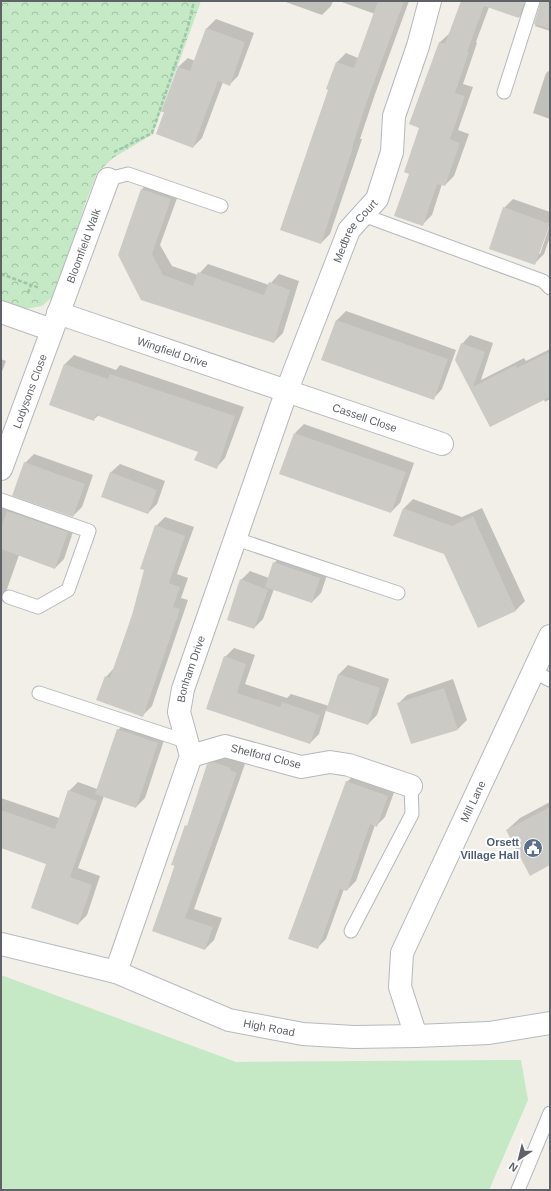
<svg xmlns="http://www.w3.org/2000/svg" width="551" height="1191" font-family="Arial,sans-serif">
<defs>
<pattern id="park-crowns" width="20" height="18" patternUnits="userSpaceOnUse"><rect width="20" height="18" fill="#c5e8c5"/><path d="M2 6a3 3 0 1 1 6 0M12 15a3 3 0 1 1 6 0" fill="none" stroke="#a3c0a4"/></pattern>
</defs>
<rect width="100%" height="100%" fill="#f1efe8"/>
<polygon fill="#c5e8c5" points="1,975 236,1062 521,1060 528,1100 489,1190 1,1190"/>
<polygon fill="url(#park-crowns)" points="1,1 201,1 153,134 113,158 97,173 85,204 57,293 42,306 25,309 1,301"/>
<g fill="#0003">
<polygon points="283,1 333,1 331,6 322,15"/>
<polygon points="339,1 409,1 375,94 360,139 362,139 330,234 321,243 329,89 328,89 337,62 346,53 358,58 375,14"/>
<polygon points="462,1 530,1 528,8 519,17 489,7 476,42 477,43 463,84 473,87 458,130 469,134 454,176 445,185 442,184 432,215 423,224 410,173 440,42 450,33"/>
<polygon points="541,1 550,1 550,31 535,26"/>
<polygon points="216,19 254,33 238,76 229,85 223,82 202,138 193,147 165,111 163,111 178,67 188,58 195,61 207,28"/>
<polygon points="550,70 550,119 533,113 546,73"/>
<polygon points="151,180 180,190 160,245 172,266 198,275 208,264 269,285 279,274 299,281 283,333 274,342 120,255 142,189"/>
<polygon points="513,199 550,212 550,219 538,254 540,254 550,225 550,237 544,254 535,263 504,208"/>
<polygon points="346,311 456,350 442,389 433,399 323,360 337,320"/>
<polygon points="470,335 493,343 481,380 524,358 526,361 550,349 550,399 545,402 544,399 490,426 456,360 462,344"/>
<polygon points="74,355 116,370 120,365 244,407 225,458 216,468 199,451 99,415 93,420 51,404 65,364"/>
<polygon points="1,359 6,361 1,374"/>
<polygon points="304,424 414,463 400,503 391,512 295,433"/>
<polygon points="34,454 93,475 82,507 73,516 25,463"/>
<polygon points="120,464 165,481 157,504 148,513 110,473"/>
<polygon points="413,499 462,517 482,508 525,601 516,610 479,627 445,553 404,508"/>
<polygon points="1,502 76,523 64,559 55,568 19,555 1,606"/>
<polygon points="165,517 194,527 177,574 188,578 181,598 188,600 152,706 143,715 106,677 114,668 133,615 156,526"/>
<polygon points="283,554 329,569 321,593 312,602 274,589 263,619 254,628 241,580 250,571 269,578 274,563"/>
<polygon points="234,648 255,655 245,684 287,698 291,694 329,706 339,674 348,665 389,679 377,715 368,724 326,710 319,734 310,743 208,709 225,657"/>
<polygon points="453,679 467,720 458,729 412,743 398,704 407,695"/>
<polygon points="127,721 166,734 145,798 136,807 104,796 78,868 100,876 87,915 78,924 48,863 1,847 1,798 59,818 69,791 78,782 97,789 118,730"/>
<polygon points="217,756 239,759 238,761 245,764 194,909 222,918 214,940 205,949 153,931 208,765"/>
<polygon points="356,773 396,787 385,817 376,826 375,825 356,881 347,890 344,889 326,939 317,948 347,782"/>
<polygon points="550,802 550,864 507,830 520,818"/>
</g>
<g fill="#cccac5">
<polygon points="378,1 404,1 366,104 352,148 353,148 321,244 280,230 328,90 326,89 336,62 354,68"/>
<polygon points="461,1 525,1 519,18 484,6 467,52 469,52 455,93 465,96 450,139 460,143 445,186 437,184 423,226 394,216 409,174 404,172 419,128 409,124 439,42 445,44"/>
<polygon points="541,1 550,1 550,29 534,24"/>
<polygon points="206,28 245,42 230,86 218,81 193,148 156,134 164,112 161,112 178,67 190,71"/>
<polygon points="141,189 171,199 152,254 163,275 193,286 198,272 264,295 269,282 290,290 274,343 141,300 118,255"/>
<polygon points="503,207 550,224 535,265 489,249"/>
<polygon points="336,320 448,359 434,400 321,360"/>
<polygon points="461,343 485,352 473,387 516,365 517,368 550,352 550,397 490,427 455,360"/>
<polygon points="64,364 108,379 110,374 235,416 217,469 194,460 198,452 96,415 94,421 49,405"/>
<polygon points="294,433 406,472 391,513 279,474"/>
<polygon points="24,462 85,484 73,517 12,496"/>
<polygon points="110,472 157,490 148,514 101,497"/>
<polygon points="403,508 452,526 473,516 516,611 478,628 444,554 393,536"/>
<polygon points="7,511 68,532 55,569 1,549 1,527"/>
<polygon points="155,525 185,536 169,583 180,587 173,607 180,609 143,717 96,700 105,676 110,678 132,615 144,570 140,569"/>
<polygon points="273,562 320,578 312,603 265,587"/>
<polygon points="240,579 268,590 254,629 227,620"/>
<polygon points="224,656 246,664 237,693 280,707 282,702 320,715 310,744 206,709"/>
<polygon points="338,674 380,688 368,725 326,711"/>
<polygon points="444,688 458,730 411,744 397,703"/>
<polygon points="117,729 158,743 136,808 95,794"/>
<polygon points="213,762 231,768 230,770 237,773 185,918 213,927 205,950 152,931 175,866 171,865 185,825 187,826 207,764"/>
<polygon points="346,781 388,796 377,827 370,824 347,891 340,889 318,949 288,939"/>
<polygon points="68,790 97,801 70,877 92,885 78,925 31,908 46,864 1,848 1,810 55,829"/>
<polygon points="550,807 550,865 530,876 506,830"/>
</g>
<g fill="none" stroke-linecap="round" stroke-linejoin="round">
<defs>
<g id="service">
<polyline points="504,92 533,1"/>
<polyline points="108,179 128,174 221,206"/>
<polyline points="363,215 543,281 550,288"/>
<polyline points="1,500 89,531 68,590 38,607 9,597"/>
<polyline points="236,539 398,593"/>
<polyline points="533,671 550,680"/>
<polyline points="39,693 188,742"/>
<polyline points="351,931 412,814 411,786"/>
<polyline points="518,1190 550,1113"/>
</g>
<g id="minor">
<polyline points="1,312 52,330"/>
<path id="s1" d="M58 313 442 444"/>
<path id="s2" d="M1 469 108 179"/>
<polyline points="191,756 225,746 301,767 330,762 349,765 411,786"/>
<path id="s3" d="M116 972 191 756 179 712 183 689 287 390 349 230 377 199 392 152 394 116 418 46 430 1"/>
<path id="s4" d="M416 1036 400 987 402 953 550 636"/>
</g>
<g id="secondary">
<path id="s5" d="M1 944 116 972 229 1020 303 1034 354 1037 416 1036 489 1033 550 1023"/>
</g>
</defs>
<use href="#service" stroke="#b5b8bc" stroke-width="15"/>
<use href="#minor" stroke="#b5b8bc" stroke-width="24"/>
<use href="#secondary" stroke="#b6babf" stroke-width="24"/>
<g stroke="#9cc7a9" stroke-width="2.5" stroke-dasharray="4 2" stroke-linecap="butt">
<polyline points="114,152 152,133 188,27 194,1"/>
<polyline points="1,274 31,285"/>
<polyline points="28,293 31,285 40,288"/>
</g>
<use href="#service" stroke="#fff" stroke-width="13"/>
<use href="#minor" stroke="#fff" stroke-width="22"/>
<use href="#secondary" stroke="#fff" stroke-width="22"/>
</g>
<defs>
<symbol id="civic-disc" viewBox="-11 -11 22 22"><circle r="9.5" fill="#5c6f8a" stroke="#fff"/><path d="M-.6-6.5H3V-4.5H.6V-3L4-1V1h2V6H-6V1h2V-1L-.6-3ZM-1.2 2.5V6h2.4V2.5Z" fill="#fff"/></symbol>
</defs>
<g fill-rule="evenodd">
<use href="#civic-disc" x="522" y="837" width="22" height="22"/>
</g>
<g text-anchor="middle" stroke-width="4" stroke-linejoin="round" paint-order="stroke">
<g font-size="11" fill="#5f6368" stroke="#fff">
<text dy="4" stroke="none"><textPath href="#s3" startOffset="788">Medbree Court</textPath></text>
<text dy="4" stroke="none"><textPath href="#s2" startOffset="238">Bloomfield Walk</textPath></text>
<text dy="4" stroke="none"><textPath href="#s1" startOffset="121">Wingfield Drive</textPath></text>
<text dy="4" stroke="none"><textPath href="#s2" startOffset="83">Lodysons Close</textPath></text>
<text dy="4" stroke="none"><textPath href="#s1" startOffset="324">Cassell Close</textPath></text>
<text dy="4" stroke="none"><textPath href="#s3" startOffset="319">Bonham Drive</textPath></text>
<text transform="translate(266 756) rotate(14)" y="4">Shelford Close</text>
<text dy="4" stroke="none"><textPath href="#s4" startOffset="253">Mill Lane</textPath></text>
<text dy="4" stroke="none"><textPath href="#s5" startOffset="282">High Road</textPath></text>
</g>
<g font-size="11" font-weight="bold" fill="#4e5e75" stroke="#fff" text-anchor="end">
<text x="519" y="846">Orsett<tspan x="519" dy="13">Village Hall</tspan></text>
</g>
</g>
<rect width="551" height="1191" fill="none" stroke="#5f6368" stroke-width="4"/>
<g transform="translate(519 1159) rotate(215)" stroke="#ffffff" stroke-width="3" paint-order="stroke">
<path d="M0-3L7 15L0 10L-7 15Z" fill="#5f6368"/>
<text y="-6" font-size="11" font-weight="bold" text-anchor="middle" fill="#5f6368">N</text>
</g>
</svg>
